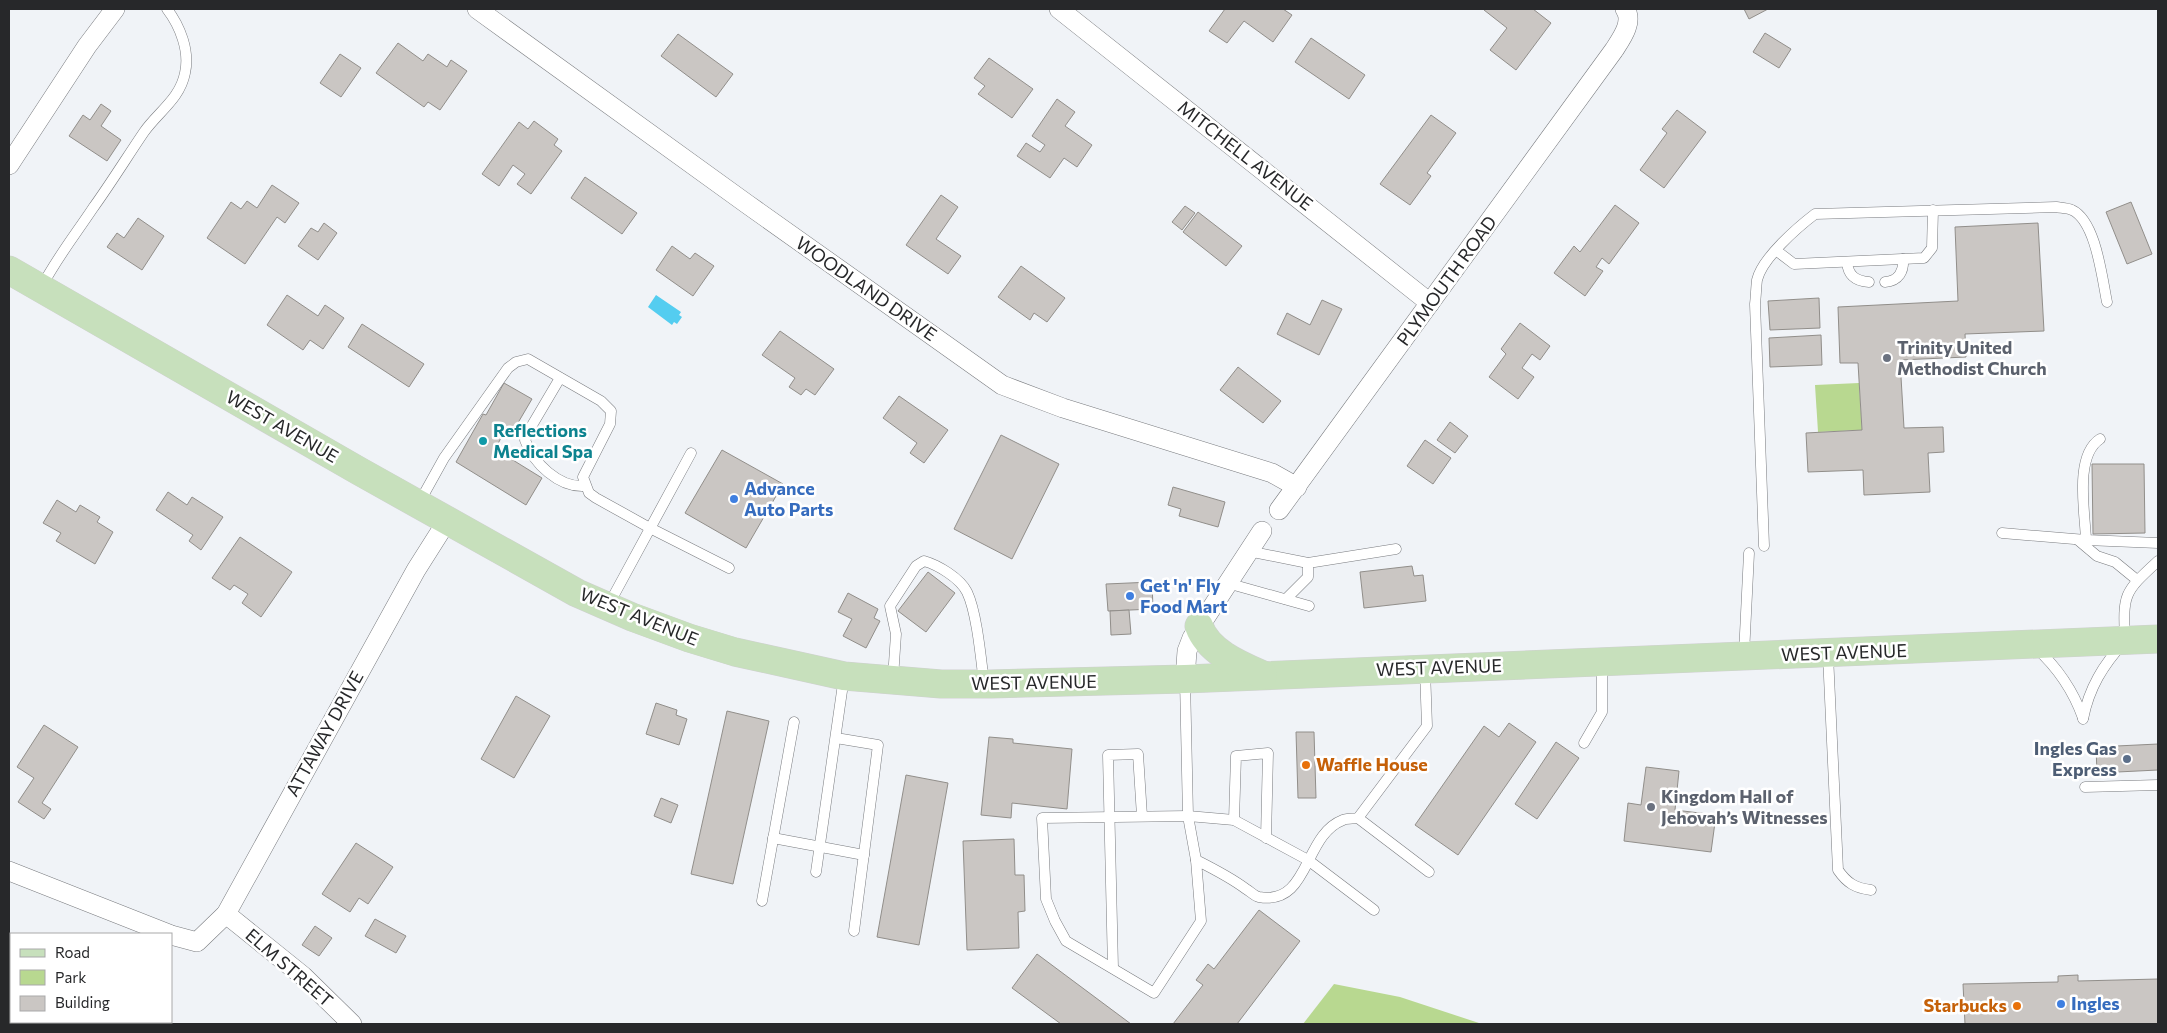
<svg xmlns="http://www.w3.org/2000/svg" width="2167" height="1033" font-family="Commissioner,sans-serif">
<rect width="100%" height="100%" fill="#f0f3f7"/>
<g fill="#b8d890">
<polygon points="1859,383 1862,430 1818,432 1815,385"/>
<polygon points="1334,984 1400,997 1482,1024 1303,1024"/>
</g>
<polygon fill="#54cdf0" points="656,295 681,312 679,315 682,317 677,324 674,322 672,325 648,307"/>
<g fill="#cac6c3" stroke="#918e8a">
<polygon points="1225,9 1283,9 1292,15 1273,42 1244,21 1227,43 1209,31"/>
<polygon points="1485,9 1533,9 1551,23 1516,70 1490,50 1507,28 1484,10"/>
<polygon points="1744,9 1768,9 1749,19"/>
<polygon points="1765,33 1791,49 1779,68 1753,52"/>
<polygon points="678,34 733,74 716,97 661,56"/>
<polygon points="1311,38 1365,75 1349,99 1295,62"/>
<polygon points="398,43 423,61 428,54 447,67 451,60 467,71 440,110 428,102 424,107 376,73"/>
<polygon points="340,54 361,68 341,97 320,83"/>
<polygon points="989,58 1033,89 1012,118 978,94 985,86 974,78"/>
<polygon points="1057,99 1075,112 1065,126 1092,145 1077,167 1064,158 1050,178 1017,156 1026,143 1040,152 1045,145 1032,136"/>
<polygon points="101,104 111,111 101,126 121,140 107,161 69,136 83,115 90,120"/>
<polygon points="1677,110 1706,132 1664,188 1640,170 1667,133 1662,129"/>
<polygon points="1431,115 1456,133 1427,173 1431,176 1410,205 1380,184"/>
<polygon points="534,121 558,139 554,145 562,151 531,194 517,184 525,174 513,165 499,186 482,174 519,122 528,129"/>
<polygon points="585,177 637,213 622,234 571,198"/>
<polygon points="272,185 299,203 285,223 277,217 245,264 207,238 231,202 241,209 247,201 257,208"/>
<polygon points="941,195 958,207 936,239 961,256 948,274 906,245"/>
<polygon points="2131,202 2152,254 2127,264 2106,212"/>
<polygon points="1615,205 1639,223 1609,264 1602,258 1596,267 1603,271 1585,296 1554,273 1574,246 1580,252"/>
<polygon points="1185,206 1195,213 1182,230 1172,222"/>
<polygon points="1198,212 1242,246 1226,266 1183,232"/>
<polygon points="138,218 164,236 142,270 107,247 117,233 124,238"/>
<polygon points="324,223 337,233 318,260 298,246 311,228 318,232"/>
<polygon points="2038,223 2044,331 1965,334 1966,357 1900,360 1904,428 1943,427 1944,452 1928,453 1930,492 1864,495 1863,470 1808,472 1806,433 1862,430 1858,363 1840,363 1838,307 1958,301 1955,227"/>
<polygon points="672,246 690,259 695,253 714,266 693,296 656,270"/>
<polygon points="1021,266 1065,298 1047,322 1034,313 1030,320 998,297"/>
<polygon points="287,295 318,316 325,305 344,318 323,349 310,340 303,350 267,325"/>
<polygon points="1819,298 1820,328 1770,330 1768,301"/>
<polygon points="1322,300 1342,309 1319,355 1277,334 1287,313 1310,325"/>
<polygon points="1520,323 1550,346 1540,360 1532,354 1522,368 1534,377 1518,399 1489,377 1506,354 1501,349"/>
<polygon points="362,324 424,364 409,387 348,347"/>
<polygon points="780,331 834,369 815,395 806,389 801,395 789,387 795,378 762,355"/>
<polygon points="1821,335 1822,365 1770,367 1769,338"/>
<polygon points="1238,367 1281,401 1263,423 1220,390"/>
<polygon points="504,383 532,399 512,433 506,429 495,449 542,478 526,505 456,462 483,414 486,415"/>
<polygon points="899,396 948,430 924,463 910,453 917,443 883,418"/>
<polygon points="1450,422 1468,436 1455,453 1437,440"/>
<polygon points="1001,435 1059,464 1012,559 954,529"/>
<polygon points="1425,440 1451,458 1433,484 1407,466"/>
<polygon points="722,450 783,484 746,548 685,513"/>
<polygon points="2092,464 2144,464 2145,533 2093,534"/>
<polygon points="1173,487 1225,502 1218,527 1179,516 1181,509 1168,505"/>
<polygon points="168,492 187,505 192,497 223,517 201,550 189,541 193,535 156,510"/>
<polygon points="57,500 76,512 80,505 100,517 97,522 113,532 95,564 56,541 61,533 43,523"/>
<polygon points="240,537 292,572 261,617 242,603 248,594 234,585 230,590 212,578"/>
<polygon points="1412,566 1414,576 1423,575 1426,601 1364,608 1360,572"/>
<polygon points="928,572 955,593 926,632 898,611"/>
<polygon points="1152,582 1153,609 1108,611 1106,584"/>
<polygon points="848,593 878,609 874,618 880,621 866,648 843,636 852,619 838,612"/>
<polygon points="1129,610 1131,634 1111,635 1110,611"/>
<polygon points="516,696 550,716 514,778 481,759"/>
<polygon points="656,703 677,710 676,715 687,719 679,745 646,734"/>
<polygon points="727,711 769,721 733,884 691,874"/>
<polygon points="1509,723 1536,742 1458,855 1415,825 1484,726 1499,737"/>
<polygon points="44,725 78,747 42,803 51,809 44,819 18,802 34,778 17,767"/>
<polygon points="1296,732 1314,732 1316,798 1298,798"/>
<polygon points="989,737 1013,739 1013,743 1072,749 1067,809 1012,803 1011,818 981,815"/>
<polygon points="1556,742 1579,758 1537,819 1515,804"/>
<polygon points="2158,744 2158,770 2097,773 2096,747"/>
<polygon points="1646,767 1679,771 1675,810 1716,815 1711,852 1624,841 1628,803 1641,805"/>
<polygon points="906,775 948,783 919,945 877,937"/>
<polygon points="661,798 678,805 671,823 654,816"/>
<polygon points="1014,839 1015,875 1024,875 1025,911 1018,912 1019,948 967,950 963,841"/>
<polygon points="356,843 393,867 368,904 359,898 350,912 322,894"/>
<polygon points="1259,910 1300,941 1237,1024 1173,1024 1203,985 1196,980 1208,964 1214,969"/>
<polygon points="375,919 406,936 396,953 365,936"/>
<polygon points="315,926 332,938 319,956 302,945"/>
<polygon points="9,954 11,956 11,981 9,984"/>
<polygon points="1037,954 1131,1024 1061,1024 1012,988"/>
<polygon points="2078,975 2078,981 2158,979 2158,1024 1965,1024 1963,984 2058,982 2058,976"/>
</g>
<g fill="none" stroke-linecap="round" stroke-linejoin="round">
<defs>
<g id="lane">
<polyline points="1777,251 1794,264 1924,258 1932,248 1933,210"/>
<path d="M1847 262C1848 275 1855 281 1869 282"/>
<path d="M1885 282C1899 281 1904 271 1903 259"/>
<path d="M41 288C56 259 75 235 93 208 111 183 127 157 144 132 158 112 180 99 185 73 190 51 180 26 167 9"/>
<path d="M560 378 531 427 525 440C533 463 559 488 585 486"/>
<path d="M2100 439C2074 456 2085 512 2086 540L2158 543"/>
<polyline points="419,503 444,458 508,368 516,362 528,359 601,401 611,411 610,424 583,477 589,493 596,498 650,528 729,568"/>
<polyline points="2002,533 2086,540"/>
<polyline points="2078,540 2097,556 2115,562 2137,580"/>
<path d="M1764 546 1755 304C1756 296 1756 288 1757 280 1762 258 1798 227 1815 214L2056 207C2061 208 2067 208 2072 210 2096 221 2102 278 2107 302"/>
<polyline points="1248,551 1308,563 1396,549"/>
<polyline points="1227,583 1309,606"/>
<polyline points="1286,599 1308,577 1308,563"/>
<polyline points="608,606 691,453"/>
<path d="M2036 648C2058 668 2073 690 2083 718"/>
<polyline points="1744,654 1749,553"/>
<path d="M1828 655 1838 870C1847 883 1855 888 1871 890"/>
<path d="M893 678 896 634 890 606 916 566 924 561C938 565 960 578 967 592 977 613 981 659 984 683"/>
<polyline points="1185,680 1188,816 1196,860"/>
<path d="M2083 719C2089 688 2103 665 2125 641 2123 594 2123 593 2158 561"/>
<polyline points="836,738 878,745 854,931"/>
<polyline points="1584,743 1602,712 1602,664"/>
<polyline points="2085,787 2158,785"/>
<polyline points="1358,818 1429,872"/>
<polyline points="1234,820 1236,756 1268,753 1266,838"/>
<polyline points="773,838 864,855"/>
<polyline points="816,872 844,677"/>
<polyline points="762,901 794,722"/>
<path d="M1374 910 1308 860 1234 820 1188 816 1042 818 1046 899 1055 921 1066 941 1154 993 1201 921 1196 860C1214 869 1230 877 1246 889 1250 891 1254 896 1259 897 1310 906 1303 835 1343 820 1347 818 1354 819 1358 818L1427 726 1425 670"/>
<polyline points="1113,968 1108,755 1138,754 1142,816"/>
</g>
<g id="street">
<polyline points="477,9 747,204 1002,385 1063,408 1272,473 1297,487"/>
<polyline points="1059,9 1430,303"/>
<polyline points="9,165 87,46 115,9"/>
<path d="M1279 510 1614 50C1621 39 1634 22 1625 9"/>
<polyline points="1185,679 1187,651 1192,638 1262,531"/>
<polyline points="9,871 169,934"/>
<polyline points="226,914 303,976 352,1024"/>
<polyline points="171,935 197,942 226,914 416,570 447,521"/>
</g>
<g id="primary">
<polyline points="9,270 359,471 577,593 632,617 689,638 735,652 844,676 941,684 991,684 1185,679 2158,639"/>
<path d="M1199 626C1208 652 1240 665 1263 675"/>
</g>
</defs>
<use href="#lane" stroke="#797b7f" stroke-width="11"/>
<use href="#street" stroke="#797b7f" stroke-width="20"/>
<use href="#primary" stroke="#cfd0d0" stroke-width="29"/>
<use href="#lane" stroke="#fff" stroke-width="10"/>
<use href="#street" stroke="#fff" stroke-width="19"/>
<use href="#primary" stroke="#c7e0bc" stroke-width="28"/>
</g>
<g fill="#6b7280" stroke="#fff" stroke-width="2">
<circle cx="1887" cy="358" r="5"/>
<circle cx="1651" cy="807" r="5"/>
</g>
<circle fill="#0f9aa8" stroke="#fff" stroke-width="2" cx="483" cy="441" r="5"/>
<g fill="#3f7fe0" stroke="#fff" stroke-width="2">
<circle cx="734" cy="499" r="5"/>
<circle cx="1130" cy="596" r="5"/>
<circle cx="2061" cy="1004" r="5"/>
</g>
<circle fill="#5c6f8a" stroke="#fff" stroke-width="2" cx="2127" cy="759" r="5"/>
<g fill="#e8710a" stroke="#fff" stroke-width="2">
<circle cx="1306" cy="765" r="5"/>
<circle cx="2017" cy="1006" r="5"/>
</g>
<g text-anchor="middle" stroke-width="5" stroke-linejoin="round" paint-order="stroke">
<g font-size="18" fill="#27282a" stroke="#fff">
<text transform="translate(1245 156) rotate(38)" y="6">MITCHELL AVENUE</text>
<text transform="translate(1447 281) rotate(-54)" y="6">PLYMOUTH ROAD</text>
<text transform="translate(866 289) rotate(35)" y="6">WOODLAND DRIVE</text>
<text transform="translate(282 427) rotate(30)" y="6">WEST AVENUE</text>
<text transform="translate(639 617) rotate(22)" y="6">WEST AVENUE</text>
<text transform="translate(1844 653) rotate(-2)" y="6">WEST AVENUE</text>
<text transform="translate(1439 668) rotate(-2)" y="6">WEST AVENUE</text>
<text transform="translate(1034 683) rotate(-1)" y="6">WEST AVENUE</text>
<text transform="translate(325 734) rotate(-61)" y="6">ATTAWAY DRIVE</text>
<text transform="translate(289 968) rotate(41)" y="6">ELM STREET</text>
</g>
<g font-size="18" font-weight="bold" fill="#5b616d" stroke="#fff" text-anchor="start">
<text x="1897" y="354">Trinity United<tspan x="1897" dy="21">Methodist Church</tspan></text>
<text x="1661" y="803">Kingdom Hall of<tspan x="1661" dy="21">Jehovah’s Witnesses</tspan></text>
</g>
<g font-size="18" font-weight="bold" fill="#0d838f" stroke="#fff" text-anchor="start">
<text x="493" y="437">Reflections<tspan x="493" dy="21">Medical Spa</tspan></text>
</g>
<g font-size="18" font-weight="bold" fill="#366cbe" stroke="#fff" text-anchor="start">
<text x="744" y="495">Advance<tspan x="744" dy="21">Auto Parts</tspan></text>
<text x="1140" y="592">Get 'n' Fly<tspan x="1140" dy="21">Food Mart</tspan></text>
<text x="2071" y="1010">Ingles</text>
</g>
<g font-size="18" font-weight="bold" fill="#4e5e75" stroke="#fff" text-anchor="end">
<text x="2117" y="755">Ingles Gas<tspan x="2117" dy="21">Express</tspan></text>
</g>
<g font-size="18" font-weight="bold" fill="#c56008" stroke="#fff" text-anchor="start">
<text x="1316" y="771">Waffle House</text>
<text x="2007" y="1012" text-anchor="end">Starbucks</text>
</g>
</g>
<rect width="2167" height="1033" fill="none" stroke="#27282a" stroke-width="20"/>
<rect x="10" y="933" width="162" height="90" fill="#ffffff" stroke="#a9a9aa"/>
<rect x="20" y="949" width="25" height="8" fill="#c7e0bc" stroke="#a9a9aa"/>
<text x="55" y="958" font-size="15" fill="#27282a">Road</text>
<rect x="20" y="970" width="25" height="15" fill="#b8d890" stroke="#a9a9aa"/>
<text x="55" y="983" font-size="15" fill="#27282a">Park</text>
<rect x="20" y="996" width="25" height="15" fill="#cac6c3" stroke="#a9a9aa"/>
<text x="55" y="1008" font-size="15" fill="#27282a">Building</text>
</svg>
